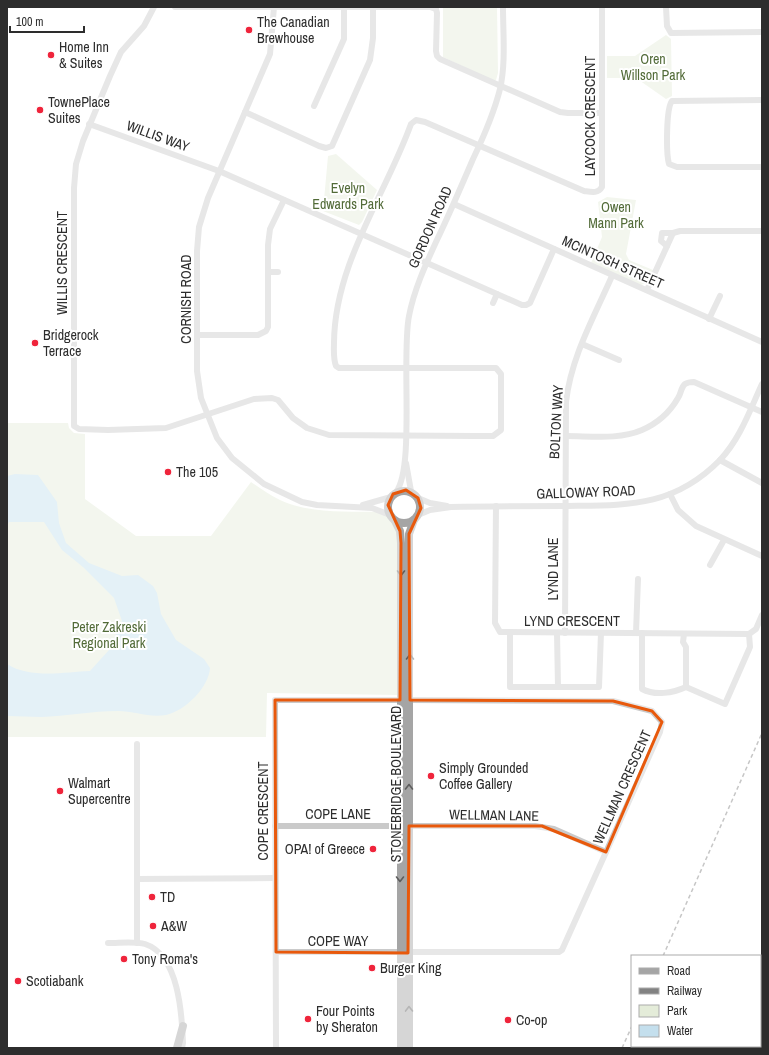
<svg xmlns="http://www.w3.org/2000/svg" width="769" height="1055" font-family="'Archivo Narrow',sans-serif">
<rect width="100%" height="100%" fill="#fff"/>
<g fill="#e4ecd9">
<polygon points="443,7 497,7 498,73 496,80 494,81 443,57"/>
<polygon points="666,35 671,39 672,96 666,99 636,78 607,78 607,56 635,56"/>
<polygon points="336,154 377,190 362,222 359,225 323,211 328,156"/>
<polygon points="607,197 636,200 626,254 629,260 653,270 644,284 641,285 591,263 602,237 598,202"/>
<path d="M7 423H68L69 428 74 433 85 434V499L136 536H211L251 482C260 488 270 495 280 500 310 514 347 511 380 512 390 516 394 522 400 531L397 695 267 693 266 737H7Z"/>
</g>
<path fill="#c4dfed" d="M15 474 38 475 57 502 59 523 66 543 89 563 122 576 138 575 153 586 157 593 161 614 176 640 204 659 210 668C209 687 185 711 166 715 149 718 134 711 118 711 92 711 66 716 41 717 30 717 18 716 7 716V664C30 679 65 672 90 671L109 650 122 621 114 598 83 567 62 550 44 522H9L7 526V476Z"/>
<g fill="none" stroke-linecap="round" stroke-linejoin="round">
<g stroke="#cacaca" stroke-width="6">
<path d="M154 7 144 26 121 52 110 76 83 141 76 164 74 188V426L79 429 108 430 166 428 254 399 272 398 278 400 293 418 307 428 329 435 474 436H493L501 430V374L496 368H339L336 366C333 358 334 349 334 342 335 263 385 196 411 124L416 120 425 122 584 191C591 192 598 194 602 187V7"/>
<polyline points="175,7 430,7 436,9 437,13 436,51 437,56 440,59 560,112 568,113 602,113"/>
<polyline points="274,7 270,54 208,198 199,227 197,251 197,371 201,398 217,438 232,458 264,484 302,502 317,505 372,508 390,515"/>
<polyline points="666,7 667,26 671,33 762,32"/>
<path d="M762 100 672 101C666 108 666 154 669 164L677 167H762"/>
<polyline points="314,106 344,39 344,7"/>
<polyline points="245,112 319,146 326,148 332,146 370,60 373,38 373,7"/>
<polyline points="89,124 219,171 522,305 526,305 530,303 554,249"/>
<polyline points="454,204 762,342"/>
<polyline points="667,246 661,241 662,233 673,233"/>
<polyline points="268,272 278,272"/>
<polyline points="647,290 673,233 680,231 762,231"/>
<polyline points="493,303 497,294"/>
<polyline points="709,319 720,296"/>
<polyline points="198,335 258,335 266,331 268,327 268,245 270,229 284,200"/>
<polyline points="582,344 619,360"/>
<path d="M566 436C591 436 619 440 642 430 658 423 670 412 678 398 681 394 681 387 685 384 688 382 691 382 694 382L762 412"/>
<polyline points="720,460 762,483"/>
<polyline points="406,463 411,491"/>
<path d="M396 492C415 468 401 355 409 316 414 290 425 266 436 242 449 215 461 187 473 159 484 136 494 113 500 89 506 63 503 33 503 7"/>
<polyline points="670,494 678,510 696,526 762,556"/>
<polyline points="418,498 430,503 447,506"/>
<polyline points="363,505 391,497"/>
<polyline points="496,506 495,623 500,632 749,634 756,629 762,615"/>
<path d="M418 515 430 510 451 507C489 506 527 506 565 506 626 505 673 508 720 460 740 439 750 410 762 384"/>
<polyline points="710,565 724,540"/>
<polyline points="510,633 510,687 558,687 557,633"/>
<path d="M565 633 566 402C571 357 594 317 612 276"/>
<polyline points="636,633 638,579"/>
<path d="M642 633V689C655 696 673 693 686 687V647L683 642 684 634"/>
<polyline points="558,687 599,687 601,633"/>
<polyline points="686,687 725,704 750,647 749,634"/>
<polyline points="275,826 535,826 554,829 606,852"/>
<polyline points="137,879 275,878"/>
<path d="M108 943C120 943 135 941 145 944 179 955 182 1015 183 1043L182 1048"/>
<polyline points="137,943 137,744"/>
<polyline points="276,952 559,952 562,950 660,732 662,722 652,711 613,701 410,700"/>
<polyline points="276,1048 275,700 400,700"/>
</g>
<g stroke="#a5a5a5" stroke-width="8">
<circle cx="404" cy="507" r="16"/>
<polyline points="395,521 400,531 401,543 401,1048"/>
<polyline points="177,1048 183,1026"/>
<polyline points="409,1048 409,534 414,520"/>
</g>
<g stroke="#828282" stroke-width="1.5" stroke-dasharray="4 3" stroke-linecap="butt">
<polyline points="663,956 762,733"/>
<polyline points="622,1048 632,1026"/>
</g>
</g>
<defs><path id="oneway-chevron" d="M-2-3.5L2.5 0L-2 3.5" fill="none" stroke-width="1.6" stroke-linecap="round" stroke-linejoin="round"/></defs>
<g stroke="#5d5d5d">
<use href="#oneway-chevron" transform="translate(401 573) rotate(90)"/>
<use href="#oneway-chevron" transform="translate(410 657) rotate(-90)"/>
<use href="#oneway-chevron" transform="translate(409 787) rotate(-90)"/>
<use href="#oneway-chevron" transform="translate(400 879) rotate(90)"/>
<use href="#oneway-chevron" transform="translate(409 1009) rotate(-91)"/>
</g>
<path d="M0 0H769V1055H0ZM406 490 418 498 421 508 409 534 410 700 613 701 652 711 662 722 606 852 542 826H409L408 953 276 952 275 700H400L401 543 400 531 388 505 393 494Z" fill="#fff" fill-opacity=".55" fill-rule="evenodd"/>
<path fill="none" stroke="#e8590c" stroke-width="3" stroke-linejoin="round" d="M406 490 418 498 421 508 409 534 410 700 613 701 652 711 662 722 606 852 542 826H409L408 953 276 952 275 700H400L401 543 400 531 388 505 393 494Z"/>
<g fill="#ef243b" stroke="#fff" stroke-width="1.5">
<circle cx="249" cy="30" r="4"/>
<circle cx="51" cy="55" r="4"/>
<circle cx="40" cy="110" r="4"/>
<circle cx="35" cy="343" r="4"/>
<circle cx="168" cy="472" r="4"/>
<circle cx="431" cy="776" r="4"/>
<circle cx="60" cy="791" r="4"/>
<circle cx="373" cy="849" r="4"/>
<circle cx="152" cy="897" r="4"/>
<circle cx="153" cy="926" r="4"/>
<circle cx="124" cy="959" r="4"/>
<circle cx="372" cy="968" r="4"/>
<circle cx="18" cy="981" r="4"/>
<circle cx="308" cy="1019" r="4"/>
<circle cx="508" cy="1020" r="4"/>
</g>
<g text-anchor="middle" stroke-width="4" stroke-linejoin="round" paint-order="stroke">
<g font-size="14" fill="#2d2d2d" stroke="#fff" text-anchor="start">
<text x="257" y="27">The Canadian<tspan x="257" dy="16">Brewhouse</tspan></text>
<text x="59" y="52">Home Inn<tspan x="59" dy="16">&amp; Suites</tspan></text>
<text x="48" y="107">TownePlace<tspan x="48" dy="16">Suites</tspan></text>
<text x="43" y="340">Bridgerock<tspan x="43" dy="16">Terrace</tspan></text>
<text x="176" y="477">The 105</text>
<text x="439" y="773">Simply Grounded<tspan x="439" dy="16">Coffee Gallery</tspan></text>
<text x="68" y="788">Walmart<tspan x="68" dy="16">Supercentre</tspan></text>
<text x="365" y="854" text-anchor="end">OPA! of Greece</text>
<text x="160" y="902">TD</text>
<text x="161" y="931">A&amp;W</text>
<text x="132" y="964">Tony Roma's</text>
<text x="380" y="973">Burger King</text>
<text x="26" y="986">Scotiabank</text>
<text x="316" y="1016">Four Points<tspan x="316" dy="16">by Sheraton</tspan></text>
<text x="516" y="1025">Co-op</text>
</g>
<g font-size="14" fill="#526b38" stroke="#fff">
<text x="653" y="64">Oren<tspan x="653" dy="16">Willson Park</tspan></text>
<text x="348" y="193">Evelyn<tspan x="348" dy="16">Edwards Park</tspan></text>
<text x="616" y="212">Owen<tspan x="616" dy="16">Mann Park</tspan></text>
<text x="109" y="632">Peter Zakreski<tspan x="109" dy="16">Regional Park</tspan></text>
</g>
<g font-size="14" fill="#2d2d2d" stroke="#fff">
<text transform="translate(590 116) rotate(-90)" y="5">LAYCOCK CRESCENT</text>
<text transform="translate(158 136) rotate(20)" y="5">WILLIS WAY</text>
<text transform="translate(430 227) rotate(-66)" y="5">GORDON ROAD</text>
<text transform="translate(613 262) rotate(24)" y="5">MCINTOSH STREET</text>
<text transform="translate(62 263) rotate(-90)" y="5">WILLIS CRESCENT</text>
<text transform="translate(186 299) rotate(-90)" y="5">CORNISH ROAD</text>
<text transform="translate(556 422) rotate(-87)" y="5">BOLTON WAY</text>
<text transform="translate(586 492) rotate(-2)" y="5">GALLOWAY ROAD</text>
<text transform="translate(553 569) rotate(-90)" y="5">LYND LANE</text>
<text x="572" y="626">LYND CRESCENT</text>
<text transform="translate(396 784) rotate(-90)" y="5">STONEBRIDGE BOULEVARD</text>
<text transform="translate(622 787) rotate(-66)" y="5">WELLMAN CRESCENT</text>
<text transform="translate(263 811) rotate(-90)" y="5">COPE CRESCENT</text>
<text x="338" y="819">COPE LANE</text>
<text transform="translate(494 815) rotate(1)" y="5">WELLMAN LANE</text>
<text x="338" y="946">COPE WAY</text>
</g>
</g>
<rect width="769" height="1055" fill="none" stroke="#2d2d2d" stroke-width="16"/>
<rect x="631" y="955" width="130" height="92" fill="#ffffff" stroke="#ababab"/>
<rect x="639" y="968" width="20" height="6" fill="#a5a5a5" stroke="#ababab"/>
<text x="667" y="975" font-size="12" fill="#2d2d2d">Road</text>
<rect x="639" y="988" width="20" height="6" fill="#828282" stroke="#ababab"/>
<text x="667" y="995" font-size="12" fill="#2d2d2d">Railway</text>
<rect x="639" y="1005" width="20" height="12" fill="#e4ecd9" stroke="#ababab"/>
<text x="667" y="1015" font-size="12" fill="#2d2d2d">Park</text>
<rect x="639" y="1025" width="20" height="12" fill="#c4dfed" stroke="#ababab"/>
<text x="667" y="1035" font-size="12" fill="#2d2d2d">Water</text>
<path d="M10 26v6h74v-6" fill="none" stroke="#2d2d2d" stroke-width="2"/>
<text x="16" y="26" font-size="12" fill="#2d2d2d" stroke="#ffffff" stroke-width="3" paint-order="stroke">100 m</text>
</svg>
